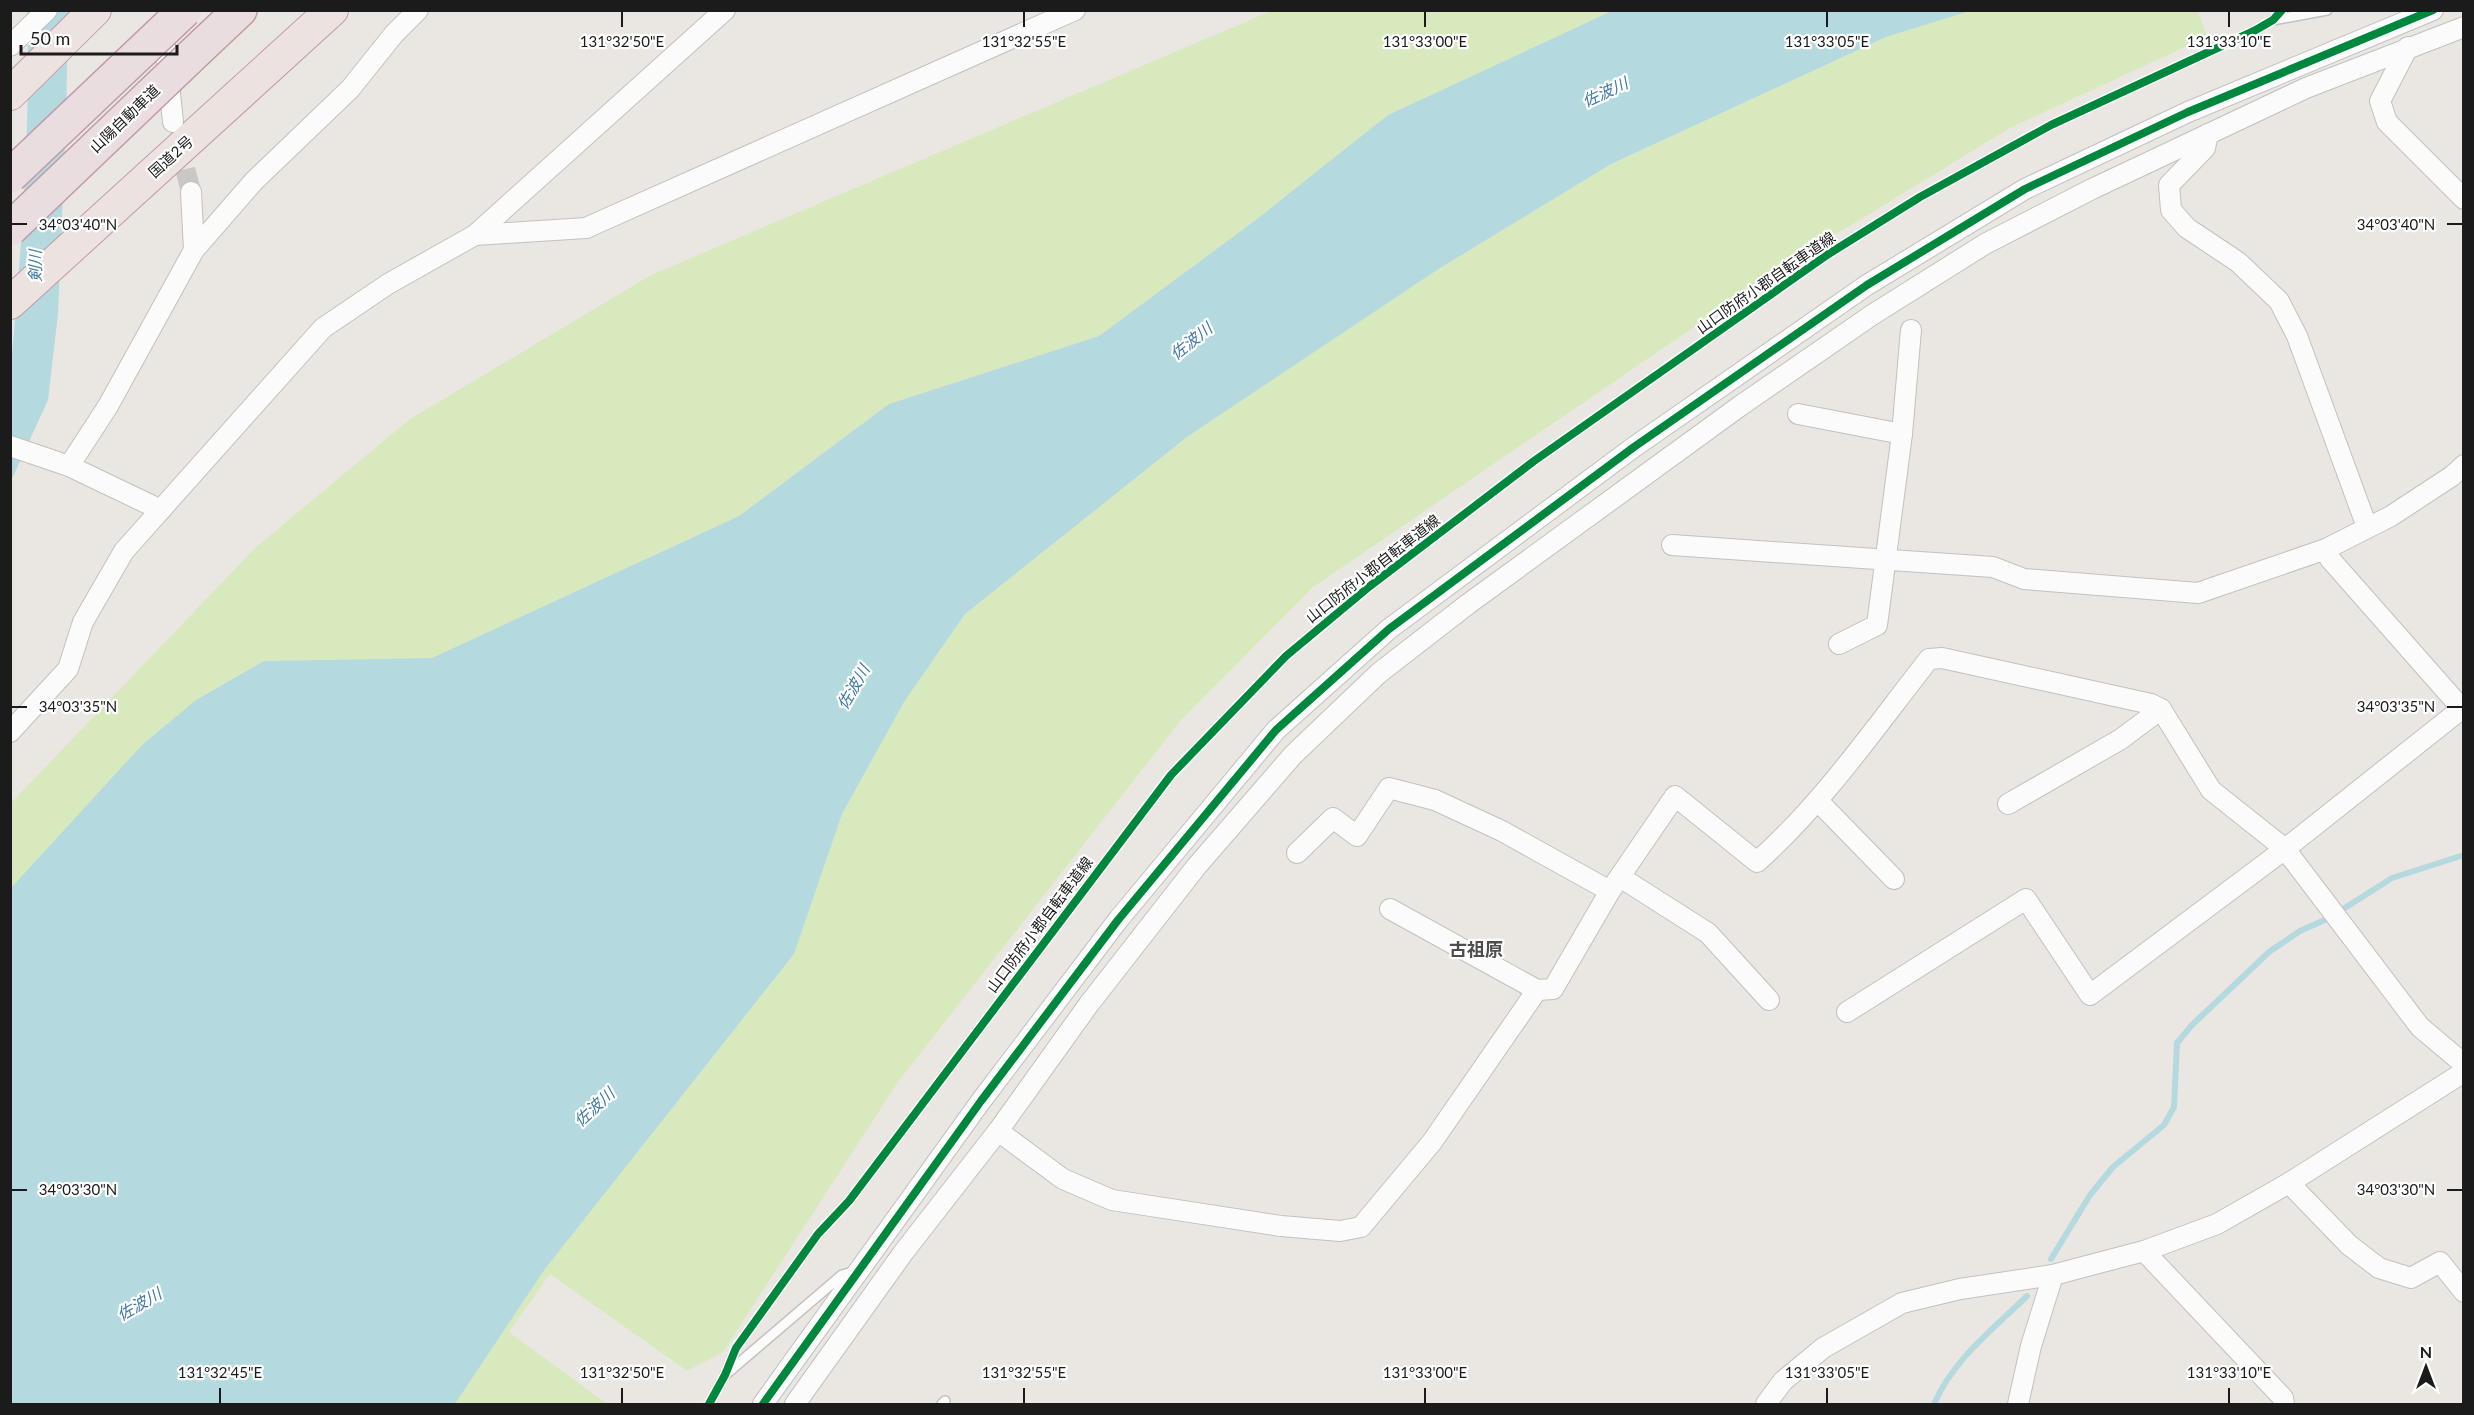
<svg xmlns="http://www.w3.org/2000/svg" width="2474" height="1415" font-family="Lato,'Noto Sans JP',sans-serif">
<rect width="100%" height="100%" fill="#eae7e2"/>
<g fill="#d9e9be">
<polygon points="1271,11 1614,11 1388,115 1253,222 1099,336 889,404 739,516 432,658 264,661 196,700 11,888 11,803 255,548 410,419 651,275"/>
<polygon points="1970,11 2198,11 2207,37 2010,128 1779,269 1312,588 1181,720 898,1082 723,1352 687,1371 550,1274 509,1332 607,1404 455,1404 545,1269 794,954 842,814 904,702 965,614 1187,437 1437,270 1611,164 1886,37"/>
</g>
<g fill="#b4d9df">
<polygon points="1614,10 1970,11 1886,37 1611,164 1437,270 1187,437 965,614 904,702 842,814 794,954 545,1269 455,1404 11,1404 11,888 142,745 196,700 264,661 432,658 739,516 889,404 1099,336 1253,222 1388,115"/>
<path d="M27 11H68L66 121 58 314 48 400 11 481C11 444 7 404 11 367 21 249 31 129 27 11Z"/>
</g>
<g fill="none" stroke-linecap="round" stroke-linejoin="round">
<g stroke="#b4d9df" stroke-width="6">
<polyline points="2051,1259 2090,1195 2113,1167 2164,1125 2174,1107 2177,1043 2192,1025 2269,952 2300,931 2329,918 2392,878 2464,855"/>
<path d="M1934 1404C1953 1360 1993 1329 2027 1296"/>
</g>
<polyline stroke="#cbc8c4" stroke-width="20" stroke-dasharray="20 10" stroke-linecap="butt" points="178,140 191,192"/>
<defs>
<g id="service">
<polyline points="2273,20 2327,10"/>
<polyline points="725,1375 842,1275 853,1272"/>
<polyline points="942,1404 945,1401"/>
</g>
<g id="minor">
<polyline points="163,26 173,122"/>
<polyline points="10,46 47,10"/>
<polyline points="2408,47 2380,101 2387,122 2464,199"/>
<polyline points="2208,134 2205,148 2169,185 2171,210 2187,228 2238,262 2279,301 2297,336 2367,527"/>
<polyline points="191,192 194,250"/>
<polyline points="475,235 586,228 1075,10"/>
<polyline points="1798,414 1902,434"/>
<polyline points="10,446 69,466 161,510"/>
<polyline points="69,466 108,406 194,250 254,181 350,89 394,34 418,10"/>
<polyline points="1672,545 1993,567 2024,579 2198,593 2326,549 2391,516 2452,476 2464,465"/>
<polyline points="2326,549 2330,559 2464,711"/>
<polyline points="1839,644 1877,625 1902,434 1911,330"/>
<polyline points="10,732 68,669 83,622 124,551 323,328 388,284 475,235 725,10"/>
<polyline points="1818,801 1894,879"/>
<polyline points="2008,804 2121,739 2161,709"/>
<polyline points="1297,853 1333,818 1357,836 1389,788 1435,800 1502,831 1610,891"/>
<polyline points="1620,877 1708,933 1769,1000"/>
<path d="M1390 909 1537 990 1553 989 1610 891 1675 796 1757 862C1824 802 1874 729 1929 659L1942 658 2151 704 2161 709 2211 790 2285 849 2420 1027 2464 1064"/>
<polyline points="1847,1012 2026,899 2090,995 2285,849 2464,707"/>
<polyline points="998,1131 1063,1179 1112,1200 1281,1226 1340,1231 1361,1227 1432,1142 1537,990"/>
<polyline points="2289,1183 2349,1245 2379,1268 2411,1278 2440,1262 2464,1292"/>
<polyline points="2144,1251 2283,1398 2284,1404"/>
<polyline points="763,1404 981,1101 1118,920 1276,730 1389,629 1634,447 1867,285 2025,189 2188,112 2433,10"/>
<polyline points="795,1404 903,1253 998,1131 1089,1004 1196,867 1293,755 1379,673 1468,604 1740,406 1872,315 1985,244 2092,189 2306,88 2464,27"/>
<polyline points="1766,1404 1783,1381 1823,1348 1902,1303 1960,1289 2053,1275 2144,1251 2217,1224 2289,1183 2464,1072"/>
<polyline points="2018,1404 2031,1346 2053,1275"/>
</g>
<g id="trunk">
<polyline points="10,94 95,10"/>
<polyline points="10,303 332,10"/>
</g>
<polyline id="motorway" points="187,60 240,10"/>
</defs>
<use href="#service" stroke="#c2c1bf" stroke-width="12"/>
<use href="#minor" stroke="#c2c1bf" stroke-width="22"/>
<use href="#trunk" stroke="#c099a7" stroke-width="34"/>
<use href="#motorway" stroke="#c099a7" stroke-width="36"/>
<use href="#service" stroke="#fcfbfb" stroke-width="9"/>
<use href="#minor" stroke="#fcfbfb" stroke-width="20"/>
<use href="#trunk" stroke="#ece3e0" stroke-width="32"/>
<use href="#motorway" stroke="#e9dddf" stroke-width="33"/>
<defs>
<g id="motorway-bridge">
<polyline points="10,176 185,10"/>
<polyline points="10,229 187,60"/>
</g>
</defs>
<use href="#motorway-bridge" stroke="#c099a7" stroke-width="36" stroke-linecap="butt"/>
<use href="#motorway-bridge" stroke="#e9dddf" stroke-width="33"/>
<defs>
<g id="cycleway">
<polyline points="709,1404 725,1375 736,1348 818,1234 849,1201 1171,775 1286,656 1370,586 1534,461 1827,255 1920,197 2051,125 2254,31 2273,20 2282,10"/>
<polyline points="763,1404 981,1101 1118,920 1276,730 1389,629 1634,447 1867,285 2025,189 2188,112 2433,10"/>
</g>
</defs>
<use href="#cycleway" stroke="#fff" stroke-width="11"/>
<use href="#cycleway" stroke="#00873e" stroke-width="8"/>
</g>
<path fill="none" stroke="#1b1b1b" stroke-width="2" d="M622 12V27M1024 12V27M1425 12V27M1827 12V27M2229 12V27M12 224H27M2447 224H2462M12 707H27M2447 707H2462M12 1190H27M2447 1190H2462M220 1388V1403M622 1388V1403M1024 1388V1403M1425 1388V1403M1827 1388V1403M2229 1388V1403"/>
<g text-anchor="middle" stroke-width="4.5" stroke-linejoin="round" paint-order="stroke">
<g font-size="15" fill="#1b1b1b" stroke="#fff">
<text transform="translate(125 119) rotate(-44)" y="5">山陽自動車道</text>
<text transform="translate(171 157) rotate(-42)" y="5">国道2号</text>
<text transform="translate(1766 283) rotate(-35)" y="5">山口防府小郡自転車道線</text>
<text transform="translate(1373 569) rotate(-38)" y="5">山口防府小郡自転車道線</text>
<text transform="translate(1040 925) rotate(-53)" y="5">山口防府小郡自転車道線</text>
</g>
<g font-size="16" font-style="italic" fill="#417aa5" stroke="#fff">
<text transform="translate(1605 92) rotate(-25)" y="6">佐波川</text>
<text transform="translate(35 266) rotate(-90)" y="6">剣川</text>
<text transform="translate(1191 341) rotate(-39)" y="6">佐波川</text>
<text transform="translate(853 687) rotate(-60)" y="6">佐波川</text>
<text transform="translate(594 1107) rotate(-43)" y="6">佐波川</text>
<text transform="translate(139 1304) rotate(-30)" y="6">佐波川</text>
</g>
<g font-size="18" font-weight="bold" fill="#4e4e4e" stroke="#fff">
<text x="1476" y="956">古祖原</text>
</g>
</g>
<g font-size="15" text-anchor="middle" fill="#1b1b1b" stroke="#fff" stroke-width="4.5" stroke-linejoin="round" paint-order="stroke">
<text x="622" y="47">131°32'50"E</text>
<text x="1024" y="47">131°32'55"E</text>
<text x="1425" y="47">131°33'00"E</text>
<text x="1827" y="47">131°33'05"E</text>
<text x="2229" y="47">131°33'10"E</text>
<text x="78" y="230">34°03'40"N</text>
<text x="2396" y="230">34°03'40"N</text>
<text x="78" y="712">34°03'35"N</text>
<text x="2396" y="712">34°03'35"N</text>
<text x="78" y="1195">34°03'30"N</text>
<text x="2396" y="1195">34°03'30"N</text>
<text x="220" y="1378">131°32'45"E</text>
<text x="622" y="1378">131°32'50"E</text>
<text x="1024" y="1378">131°32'55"E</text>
<text x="1425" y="1378">131°33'00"E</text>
<text x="1827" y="1378">131°33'05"E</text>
<text x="2229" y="1378">131°33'10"E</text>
</g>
<rect width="2474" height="1415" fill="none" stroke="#1b1b1b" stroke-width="24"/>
<g transform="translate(2426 1367)" stroke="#ffffff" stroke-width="4.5" paint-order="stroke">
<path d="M0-4.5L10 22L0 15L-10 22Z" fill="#1b1b1b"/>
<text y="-9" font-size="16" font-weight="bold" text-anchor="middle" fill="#1b1b1b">N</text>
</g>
<path d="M21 45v9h156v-9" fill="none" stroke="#1b1b1b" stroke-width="3"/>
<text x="30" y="45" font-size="18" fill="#1b1b1b" stroke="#ffffff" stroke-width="4.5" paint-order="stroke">50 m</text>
</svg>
